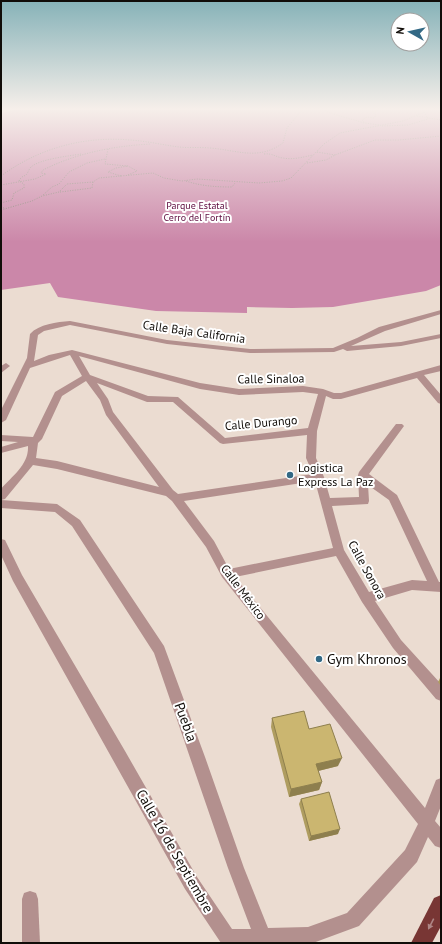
<svg xmlns="http://www.w3.org/2000/svg" width="442" height="944" font-family="'PT Sans',sans-serif">
<rect width="100%" height="100%" fill="#ebdcd1"/>
<polygon fill="#cb87a9" points="14,110 441,110 441,285 426,291 333,307 292,308 247,307 247,313 156,311 58,297 50,283 1,290 1,113"/>
<g fill="none" stroke-linecap="round" stroke-linejoin="round">
<g stroke="#8b8179" stroke-width="1" stroke-dasharray="1 1.5" stroke-linecap="butt">
<polyline points="178,110 189,110"/>
<path d="M325 110C329 114 356 120 364 123"/>
<polyline points="378,110 372,112 376,115 374,118 367,117 362,120 365,123 379,125"/>
<polyline points="424,112 428,119"/>
<polyline points="417,116 441,120"/>
<polyline points="382,126 408,125 428,119"/>
<polyline points="108,149 105,164 128,166 137,171 128,175"/>
<polyline points="317,152 335,155"/>
<path d="M264 154C273 153 275 157 283 158 293 160 303 157 313 155"/>
<polyline points="307,163 326,160 335,155 375,140 399,140 441,136"/>
<path d="M1 176C39 148 84 136 130 140 147 141 163 145 179 147 189 148 199 147 210 148 237 150 258 161 283 143L287 128 302 110"/>
<polyline points="121,176 108,172 116,168 128,166"/>
<path d="M19 181C21 177 22 177 26 175 28 173 29 169 31 167 40 159 69 156 81 154"/>
<path d="M186 181C201 186 216 187 232 187L235 183"/>
<path d="M1 185 35 179 46 174 41 173 43 170C77 153 113 146 151 144"/>
<polyline points="60,192 92,188 93,182"/>
<polyline points="43,195 52,187 59,184 69,172 87,163 105,159"/>
<polyline points="1,203 12,200 14,193 24,188 24,184 19,181"/>
<polyline points="1,206 5,209"/>
<polyline points="1,210 32,201 42,196 59,192 67,184 93,182 99,178 153,173 164,178 182,181 197,179 259,183 282,181 291,178 324,144 340,133 403,121 424,112 424,110"/>
</g>
<g fill="#b3908e" fill-rule="evenodd">
<path d="M441 310V314L385 331 351 346 401 342 441 334V338L401 346 347 351 343 349 334 352 250 353 167 344 70 325 44 331 38 335 34 361 49 355 72 350 200 383 239 389 303 386 323 389 334 393H341L441 365V371L424 375 441 395V404L438 403 417 378 341 399H333L326 396 317 431 316 458 324 477 330 498 359 497 358 475 359 472 396 424H402L404 426 369 474 397 495 439 582H441V592L412 590 375 601 401 640 441 684V701L436 699 393 648 362 602 336 556 235 577 425 808 436 780 441 778V806L435 821 441 828V848L435 846 428 837 417 862 359 926 313 943H221L185 889 13 581 1 555V539L5 540 22 575 125 751 197 877 232 929H251L228 868 154 653 72 526 55 512 1 508V500L57 504 80 520 164 646 205 757 244 868 268 928 308 927 347 913 405 850 418 824 222 577 206 547 172 501 166 496 57 469 33 465 5 499 1 500V489C12 476 29 465 28 446L1 453V447L18 442 1 441V435L33 437 55 392 82 376 70 355 30 368 6 420 1 423V410L27 358 30 334C39 324 57 322 70 321L167 340 250 349 333 348 357 338 379 327ZM79 356 200 389 239 395 303 392 318 394 308 428 225 438 178 397 148 396 90 375ZM86 381 100 400 106 415 159 487 57 461 36 458 38 443 42 439 62 396ZM97 383 147 402H173L220 443 223 444 307 435 306 458 313 474 178 494 173 490 113 412 108 399ZM315 481 333 548 229 569 214 541 184 501ZM368 485 389 500 427 581 412 580 369 592 344 550 332 506 368 504 369 501Z"/>
<polygon points="6,363 10,366 1,373 1,366"/>
<polygon points="30,891 36,893 38,899 40,943 22,943 22,899 24,893"/>
</g>
<polygon fill="#783634" fill-rule="evenodd" points="441,895 441,926 432,943 411,943 434,898"/>
</g>
<g fill="#af9d60">
<polygon points="441,676 441,686 438,682"/>
<polygon points="272,718 309,729 338,766 318,771 322,782 319,790 289,797 271,727"/>
<polygon points="301,799 338,834 309,841 299,804"/>
</g>
<g fill="#8e7f4e">
<polygon points="342,758 338,766 314,772 316,764"/>
<polygon points="322,782 319,790 289,797 291,789"/>
<polygon points="340,829 338,834 309,841 311,836"/>
</g>
<g fill="#cbb670" stroke="#8e7f4e">
<polygon points="304,711 309,729 330,724 342,758 316,764 322,782 291,789 272,718"/>
<polygon points="329,792 340,829 311,836 301,799"/>
</g>
<defs><path id="oneway-solid" d="M-6-.8H1V-3.2L6.5 0L1 3.2V.8H-6Z"/></defs>
<use fill="#ae8685" href="#oneway-solid" transform="translate(431 924) rotate(117)"/>
<linearGradient id="sky" x2="0" y2="1"><stop stop-color="#86b2b8"/><stop offset="0.45" stop-color="#f6efea"/><stop offset="1" stop-color="#f6efea" stop-opacity="0"/></linearGradient>
<rect width="442" height="242" fill="url(#sky)"/>
<g fill="#336985" stroke="#fff" stroke-width="1.5">
<circle cx="290" cy="475" r="4"/>
<circle cx="319" cy="659" r="4"/>
</g>
<g text-anchor="middle" stroke-width="4" stroke-linejoin="round" paint-order="stroke">
<g font-size="10" fill="#5e0c3f" stroke="#fff">
<text x="197" y="209">Parque Estatal<tspan x="197" dy="12">Cerro del Fortín</tspan></text>
</g>
<g font-size="12" fill="#110d09" stroke="#fff">
<text transform="translate(194 332) rotate(8)" y="4">Calle Baja California</text>
<text transform="translate(271 379) rotate(-1)" y="4">Calle Sinaloa</text>
<text transform="translate(261 423) rotate(-5)" y="4">Calle Durango</text>
<text transform="translate(367 570) rotate(61)" y="4">Calle Sonora</text>
<text transform="translate(243 592) rotate(53)" y="4">Calle México</text>
</g>
<g font-size="12" fill="#110d09" stroke="#fff" text-anchor="start">
<text x="298" y="472">Logistica<tspan x="298" dy="14">Express La Paz</tspan></text>
</g>
<g font-size="14" fill="#110d09" stroke="#fff" text-anchor="start">
<text x="327" y="664">Gym Khronos</text>
</g>
<g font-size="14" fill="#110d09" stroke="#fff">
<text transform="translate(186 722) rotate(70)" y="5">Puebla</text>
<text transform="translate(175 851) rotate(60)" y="5">Calle 16 de Septiembre</text>
</g>
</g>
<rect width="442" height="944" fill="none" stroke="#110d09" stroke-width="4"/>
<g transform="translate(410 32) rotate(278)"><circle r="19" fill="#ffffff" stroke="#a09e9d"/>
<path d="M0-3L7 15L0 10L-7 15Z" fill="#336985"/>
<text y="-6" font-size="11" font-weight="bold" text-anchor="middle" fill="#110d09">N</text>
</g>
</svg>
